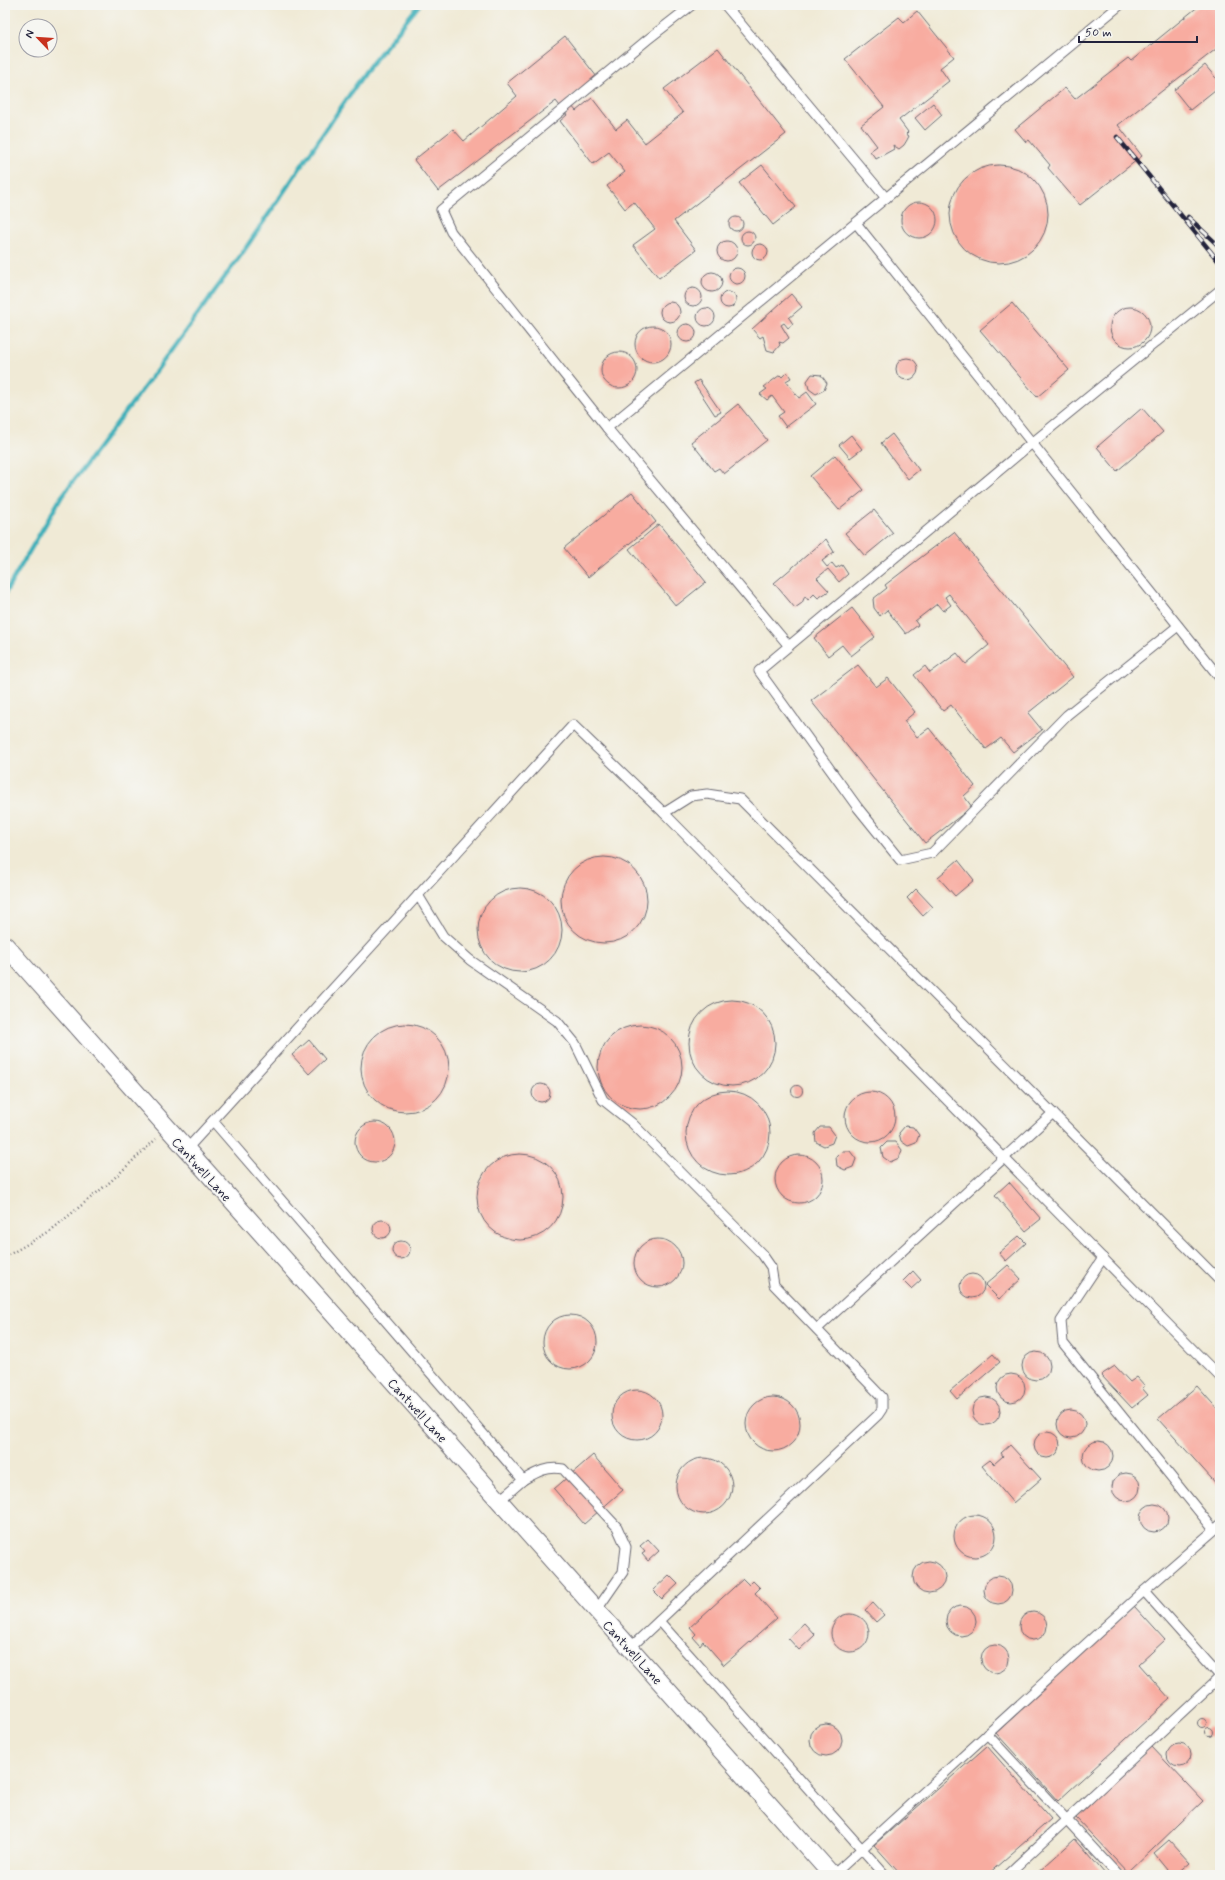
<svg xmlns="http://www.w3.org/2000/svg" width="1225" height="1880" font-family="Mynerve,sans-serif">
<rect width="100%" height="100%" fill="#f6f6f2"/>
<filter id="ink" filterUnits="userSpaceOnUse"><feTurbulence type="fractalNoise" baseFrequency=".025" numOctaves="2"/><feDisplacementMap in="SourceGraphic" scale="8" xChannelSelector="R" yChannelSelector="G"/><feConvolveMatrix kernelMatrix="1 2 1 2 8 2 1 2 1" color-interpolation-filters="sRGB"/></filter>
<filter id="wash" filterUnits="userSpaceOnUse"><feTurbulence type="fractalNoise" baseFrequency=".012" numOctaves="4" result="noise"/><feDisplacementMap in="SourceGraphic" scale="16" xChannelSelector="R" yChannelSelector="G"/><feGaussianBlur stdDeviation="0.9" result="paint"/><feColorMatrix in="noise" values="0 0 0 0 0 0 0 0 0 0 0 0 0 0 0 0 0 1.4 0 .05"/><feComposite in="paint" operator="in"/></filter>
<g filter="url(#wash)">
<rect width="100%" height="100%" fill="#f0ead6"/>
<g fill="none" stroke-linecap="round" stroke-linejoin="round">
<polyline stroke="#40b0ba" stroke-width="4.5" points="5,593 62,496 154,374 241,255 365,72 419,5"/>
</g>
<g id="blocks">
<g fill="#f8aca0">
<polygon points="1200,5 1220,5 1220,46 1118,125 1142,156 1080,205 1048,168 1050,165 1029,140 1026,142 1015,129 1065,88 1075,99 1128,58 1131,61"/>
<polygon points="917,11 954,57 940,68 949,81 899,120 908,132 906,134 909,136 907,140 904,145 899,149 893,145 894,149 876,159 870,151 877,146 861,125 884,107 845,59 899,17 904,22"/>
<polygon points="565,36 597,77 567,100 576,111 592,98 616,129 627,120 645,143 683,113 664,89 718,48 786,134 674,221 696,250 659,278 633,245 655,229 634,202 625,209 607,186 625,172 609,152 593,164 560,121 567,115 556,101 438,191 414,160 453,129 464,141 517,96 507,83"/>
<polygon points="1205,65 1220,83 1220,86 1190,110 1174,90"/>
<polygon points="933,103 942,115 925,130 915,118"/>
<polygon points="762,165 796,207 773,225 739,183"/>
<circle cx="999" cy="214" r="49"/>
<circle cx="919" cy="220" r="18"/>
<circle cx="736" cy="224" r="7"/>
<circle cx="748" cy="238" r="7"/>
<circle cx="727" cy="251" r="10"/>
<circle cx="760" cy="252" r="8"/>
<circle cx="737" cy="276" r="8"/>
<circle cx="712" cy="282" r="10"/>
<circle cx="693" cy="297" r="9"/>
<circle cx="728" cy="300" r="8"/>
<polygon points="791,294 802,307 789,318 793,324 788,328 784,323 781,325 789,338 783,343 779,342 780,345 774,352 767,350 763,336 760,338 752,329"/>
<circle cx="670" cy="312" r="10"/>
<polygon points="1012,303 1069,370 1037,397 980,330"/>
<circle cx="1130" cy="327" r="20"/>
<circle cx="706" cy="317" r="9"/>
<circle cx="687" cy="333" r="9"/>
<circle cx="653" cy="344" r="18"/>
<circle cx="619" cy="370" r="18"/>
<circle cx="907" cy="369" r="11"/>
<polygon points="787,372 791,378 786,381 799,398 807,392 816,404 786,427 778,416 784,412 772,396 767,400 760,394 767,389 764,387 780,375 782,377"/>
<polygon points="812,374 821,375 827,383 824,390 816,394 809,389 807,381"/>
<polygon points="699,380 721,412 715,415 694,383"/>
<polygon points="738,404 767,440 724,474 719,468 714,471 691,442"/>
<polygon points="1142,408 1163,432 1117,471 1097,447"/>
<polygon points="892,434 919,470 908,479 881,443"/>
<polygon points="851,435 862,449 850,458 839,445"/>
<polygon points="835,455 864,490 839,510 810,476"/>
<polygon points="632,492 656,522 588,577 564,548"/>
<polygon points="874,510 893,533 865,556 845,533"/>
<polygon points="659,524 706,582 676,606 629,549"/>
<polygon points="954,532 1073,677 1028,713 1042,730 1013,752 1001,738 986,749 951,705 943,711 914,675 925,666 930,673 957,653 966,664 989,645 949,594 945,597 951,605 943,611 937,604 915,621 918,625 906,634 887,610 880,616 874,608 873,599 887,588 885,585"/>
<polygon points="826,539 834,552 822,561 827,567 832,563 836,568 842,565 848,574 839,582 828,569 817,578 829,591 818,598 814,594 808,600 805,596 802,603 795,608 774,583"/>
<polygon points="852,608 875,637 851,656 842,645 828,656 814,638"/>
<polygon points="858,665 876,687 888,678 915,712 904,721 917,737 929,728 975,786 964,796 972,807 925,843 811,701"/>
<circle cx="604" cy="900" r="43"/>
<polygon points="958,860 974,880 955,896 938,877"/>
<circle cx="520" cy="930" r="42"/>
<polygon points="916,889 933,907 923,916 907,898"/>
<circle cx="732" cy="1043" r="43"/>
<circle cx="405" cy="1068" r="44"/>
<circle cx="640" cy="1067" r="42"/>
<polygon points="309,1040 325,1059 309,1074 292,1055"/>
<circle cx="541" cy="1093" r="9"/>
<circle cx="797" cy="1091" r="5.5"/>
<circle cx="728" cy="1133" r="42"/>
<circle cx="870" cy="1117" r="25"/>
<circle cx="375" cy="1142" r="20"/>
<polygon points="905,1126 913,1127 919,1135 916,1143 908,1146 901,1141 899,1133"/>
<polygon points="820,1127 829,1127 835,1135 832,1143 824,1146 816,1142 815,1133"/>
<polygon points="887,1142 896,1142 902,1150 899,1158 890,1162 883,1157 881,1148"/>
<polygon points="842,1151 850,1151 856,1159 853,1167 845,1170 837,1166 836,1157"/>
<circle cx="520" cy="1197" r="43"/>
<circle cx="799" cy="1179" r="24"/>
<polygon points="1009,1182 1041,1219 1026,1231 995,1195"/>
<circle cx="382" cy="1229" r="9"/>
<polygon points="1019,1236 1026,1243 1006,1261 999,1253"/>
<circle cx="658" cy="1263" r="24"/>
<circle cx="401" cy="1250" r="9"/>
<polygon points="1008,1265 1021,1279 999,1299 985,1285"/>
<polygon points="913,1271 921,1280 911,1289 903,1281"/>
<circle cx="972" cy="1286" r="12"/>
<circle cx="570" cy="1342" r="27"/>
<circle cx="1036" cy="1366" r="14"/>
<polygon points="993,1354 1000,1362 957,1399 950,1391"/>
<polygon points="1115,1366 1130,1382 1137,1377 1145,1386 1142,1388 1148,1395 1132,1408 1101,1375"/>
<circle cx="1011" cy="1388" r="14"/>
<polygon points="1197,1386 1220,1412 1220,1488 1158,1419"/>
<circle cx="637" cy="1415" r="25"/>
<circle cx="986" cy="1411" r="14"/>
<circle cx="773" cy="1424" r="27"/>
<circle cx="1071" cy="1424" r="14"/>
<circle cx="1047" cy="1445" r="13"/>
<circle cx="1098" cy="1456" r="15"/>
<polygon points="1010,1445 1041,1479 1013,1503 982,1466 990,1460 994,1464 1003,1456 1001,1453"/>
<polygon points="593,1455 623,1490 584,1524 554,1489"/>
<circle cx="704" cy="1486" r="28"/>
<circle cx="1126" cy="1487" r="14"/>
<circle cx="1154" cy="1518" r="14"/>
<circle cx="975" cy="1536" r="21"/>
<polygon points="648,1539 659,1551 648,1561 642,1554 645,1552 640,1546"/>
<circle cx="929" cy="1577" r="16"/>
<polygon points="669,1575 678,1584 662,1599 653,1590"/>
<circle cx="998" cy="1590" r="14"/>
<polygon points="743,1579 749,1585 753,1581 760,1588 755,1593 777,1618 724,1665 703,1641 700,1645 693,1637 696,1634 690,1627"/>
<polygon points="873,1603 884,1615 876,1622 865,1610"/>
<polygon points="1134,1606 1165,1640 1139,1664 1170,1699 1058,1801 996,1733"/>
<circle cx="961" cy="1621" r="15"/>
<circle cx="1033" cy="1626" r="14"/>
<circle cx="850" cy="1633" r="19"/>
<polygon points="804,1623 815,1635 799,1650 788,1638"/>
<circle cx="995" cy="1659" r="14"/>
<circle cx="1202" cy="1723" r="4.5"/>
<circle cx="826" cy="1740" r="16"/>
<circle cx="1209" cy="1732" r="4.5"/>
<circle cx="1179" cy="1755" r="12"/>
<polygon points="987,1746 1051,1819 987,1875 901,1875 874,1845"/>
<polygon points="1151,1746 1203,1801 1128,1873 1076,1818"/>
<polygon points="1075,1839 1106,1875 1035,1875"/>
<polygon points="1169,1840 1190,1863 1176,1875 1172,1875 1154,1853"/>
</g>
</g>
</g>
<g filter="url(#ink)">
<use href="#blocks" fill-opacity="0" stroke="#6a6871" stroke-width="1"/>
<g fill="none" stroke-linecap="round" stroke-linejoin="round">
<defs>
<g id="service">
<polyline points="692,5 647,40 441,210 451,232 607,428 1120,5"/>
<polyline points="725,5 886,198"/>
<polyline points="856,223 1220,678"/>
<polyline points="607,428 789,646"/>
<polyline points="1178,626 1067,715 932,853 900,860 858,808 759,671 1032,443 1220,290"/>
<polyline points="664,813 1220,1377"/>
<polyline points="418,895 443,936 470,960 557,1021 575,1043 603,1100 632,1123 762,1254 771,1267 774,1285 882,1397 882,1409 878,1415 630,1648"/>
<polyline points="213,1121 523,1480 499,1501"/>
<polyline points="186,1150 573,725 664,813 691,796 707,794 740,799 1220,1281"/>
<polyline points="1103,1258 1061,1321 1063,1343 1214,1530"/>
<polyline points="817,1329 1053,1113"/>
<path d="M523 1480C537 1472 547 1466 563 1469L617 1527 626 1547 623 1572 596 1611"/>
<polyline points="1220,1525 1144,1591 1220,1676"/>
<polyline points="659,1621 885,1875"/>
<polyline points="987,1734 1118,1875"/>
<polyline points="833,1875 1144,1591"/>
<polyline points="1007,1875 1220,1677"/>
</g>
<polyline id="minor" points="5,945 832,1875"/>
</defs>
<use href="#service" stroke="#6a6871" stroke-width="11"/>
<use href="#minor" stroke="#6a6871" stroke-width="19"/>
<polyline stroke="#6a6871" stroke-width="2.5" stroke-dasharray="1 3" stroke-linecap="butt" points="5,1257 50,1231 110,1182 156,1139"/>
<use href="#service" stroke="#fff" stroke-width="9"/>
<use href="#minor" stroke="#fff" stroke-width="17"/>
<defs>
<g id="rail">
<polyline points="1117,137 1220,263"/>
<polyline points="1188,217 1220,247"/>
</g>
</defs>
<use href="#rail" stroke="#22223b" stroke-width="4.5"/>
<use href="#rail" stroke="#f6f6f2" stroke-width="3" stroke-dasharray="9" stroke-linecap="butt"/>
</g>
</g>
<g text-anchor="middle" stroke-width="3" stroke-linejoin="round" paint-order="stroke">
<g font-size="13" fill="#22223b" stroke="#f6f6f2">
<text transform="translate(202 1169) rotate(48)" y="5">Cantwell Lane</text>
<text transform="translate(418 1410) rotate(48)" y="5">Cantwell Lane</text>
<text transform="translate(633 1652) rotate(48)" y="5">Cantwell Lane</text>
</g>
</g>
<rect width="1225" height="1880" fill="none" stroke="#f6f6f2" stroke-width="20"/>
<g transform="translate(38 38) rotate(295)"><circle r="19" fill="#f6f6f2" stroke="#a1a1a9"/>
<path d="M0-3L7 15L0 10L-7 15Z" fill="#c8321e"/>
<text y="-6" font-size="11" font-weight="bold" text-anchor="middle" fill="#22223b">N</text>
</g>
<path d="M1079 36v6h118v-6" fill="none" stroke="#22223b" stroke-width="2"/>
<text x="1085" y="36" font-size="12" fill="#22223b" stroke="#f6f6f2" stroke-width="3" paint-order="stroke">50 m</text>
</svg>
